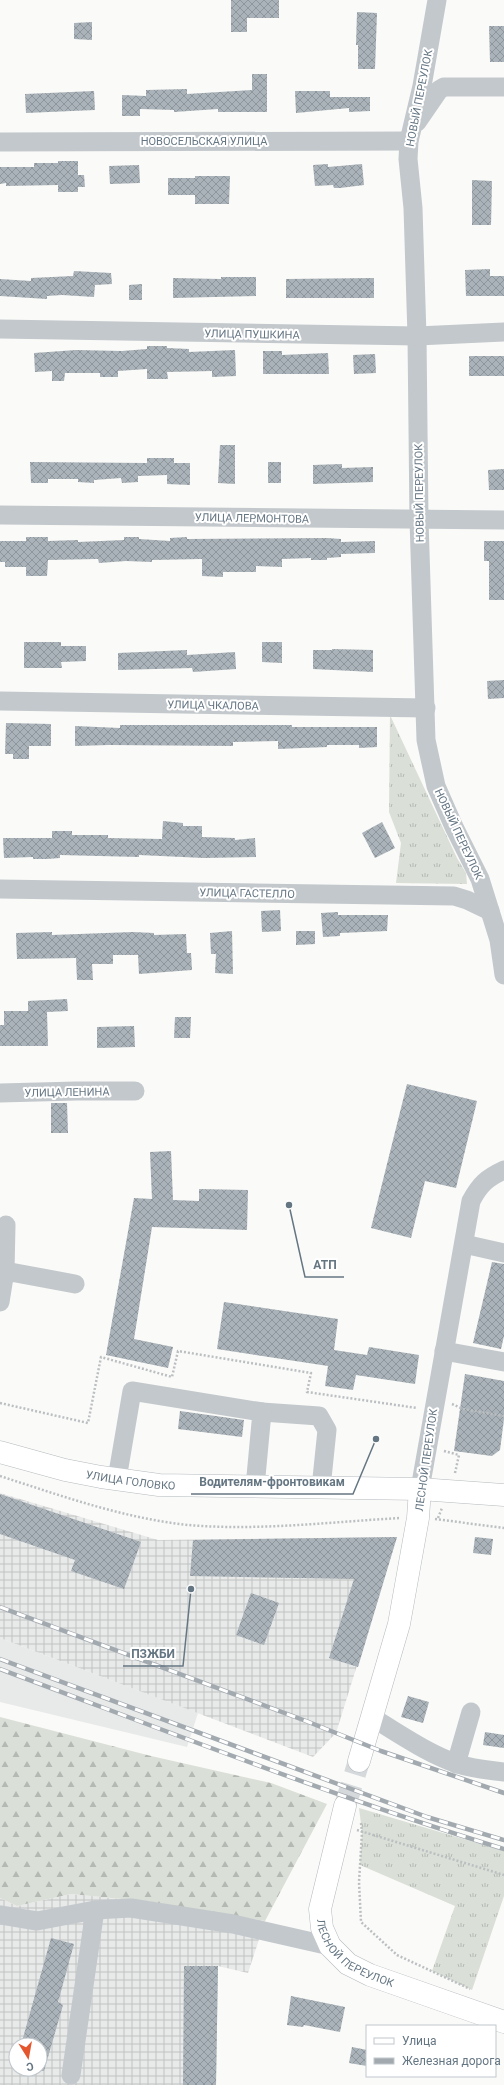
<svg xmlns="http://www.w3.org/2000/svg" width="504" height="2085" font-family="Roboto,sans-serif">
<defs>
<pattern id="industrial-grid" width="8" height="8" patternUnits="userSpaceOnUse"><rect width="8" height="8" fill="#e8e9e9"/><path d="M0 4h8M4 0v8" fill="none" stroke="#c0c1c2"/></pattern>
<pattern id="grass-tufts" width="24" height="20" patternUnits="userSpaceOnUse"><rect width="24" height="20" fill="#dadfd7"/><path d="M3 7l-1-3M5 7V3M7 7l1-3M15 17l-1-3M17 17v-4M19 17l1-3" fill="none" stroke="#b4b9b4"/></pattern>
<pattern id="forest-firs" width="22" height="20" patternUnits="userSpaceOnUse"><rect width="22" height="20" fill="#dadfd7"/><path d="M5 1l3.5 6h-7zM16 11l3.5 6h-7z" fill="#b4b9b4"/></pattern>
<pattern id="building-cross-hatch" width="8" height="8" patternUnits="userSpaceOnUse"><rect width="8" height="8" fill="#aab3b9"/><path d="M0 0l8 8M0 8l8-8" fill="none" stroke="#8e969c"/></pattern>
</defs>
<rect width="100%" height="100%" fill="#fafaf8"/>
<polygon fill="#e8e9e9" points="0,1638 198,1713 187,1747 0,1702"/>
<g fill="url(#industrial-grid)" fill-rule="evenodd">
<polygon points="0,1493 158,1540 397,1537 336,1733 313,1757 0,1638"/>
<path d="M71 1894 152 1902 265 1921 248 1973 218 1966 216 2085H0V1898L17 1906ZM16 2045H40V2069H16Z"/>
</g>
<g fill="url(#grass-tufts)">
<polygon points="390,715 457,858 466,873 467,884 396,883 401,843 389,812"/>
<polygon points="359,1808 504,1851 504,1896 472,1990 432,1971 455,1906 360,1865 362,1832"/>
</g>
<polygon fill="url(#forest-firs)" points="0,1717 151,1756 271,1783 327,1804 265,1921 152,1902 71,1894 17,1906 0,1898"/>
<g fill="url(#building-cross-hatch)">
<polygon points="231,0 279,0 279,18 247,18 247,32 231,32"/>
<polygon points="357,12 377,13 375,69 358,69 358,45 356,45"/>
<polygon points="92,22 92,40 74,39 74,23"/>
<polygon points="489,26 504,26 504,62 490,62"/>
<polygon points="252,74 267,74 267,112 218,112 218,109 174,112 174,110 140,109 140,116 122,116 122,95 146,96 146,90 187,89 187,94 252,90"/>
<polygon points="94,91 95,110 26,113 25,94"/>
<polygon points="295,91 330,91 330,97 370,97 370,111 349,112 349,108 296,113"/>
<polygon points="58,161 78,161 78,175 84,175 85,187 78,187 78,192 58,192 58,185 6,186 6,183 0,184 0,167 34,167 34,163 58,163"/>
<polygon points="328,164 328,167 362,164 364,185 340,188 334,188 333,185 315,186 313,165"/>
<polygon points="139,165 140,183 110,184 109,166"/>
<polygon points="195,176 230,176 229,204 195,204 195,195 168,195 168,178 195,178"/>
<polygon points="472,180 492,181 491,225 472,225"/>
<polygon points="490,269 490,276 504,276 504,296 466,296 465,270"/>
<polygon points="74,271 111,273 112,284 95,285 94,297 62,295 47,296 47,299 0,296 0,279 31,281 31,278 73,276"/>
<polygon points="221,277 256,277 256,296 173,298 173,278 221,279"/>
<polygon points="374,278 374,298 286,298 286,279"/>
<polygon points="142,284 142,300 129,300 129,285"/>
<polygon points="147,346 167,346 167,348 189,349 189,352 235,350 236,376 212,377 212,371 167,372 168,379 147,379 147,369 118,371 118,377 100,377 100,373 65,373 64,381 52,381 52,371 35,372 34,353 76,350 122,351 147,349"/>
<polygon points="263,351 282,351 282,355 328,353 329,374 263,374"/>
<polygon points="375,354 376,373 354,374 353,355"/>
<rect x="469" y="356" width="35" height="20"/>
<polygon points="220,445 235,445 235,484 218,483"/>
<polygon points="147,458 174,458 174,463 190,463 190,485 167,484 167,475 138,476 138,482 122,483 121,478 94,480 94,483 78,482 78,479 48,479 48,483 31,483 30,462 147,463"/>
<rect x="268" y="462" width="13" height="21"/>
<polygon points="342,464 342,468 373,467 373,482 313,484 313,465"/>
<polygon points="504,469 504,490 489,490 488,470"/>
<polygon points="26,537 48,537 48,541 78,540 78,542 124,540 124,537 139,537 139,539 170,541 170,538 187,537 187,539 327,538 341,539 341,542 375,541 375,553 341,554 341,557 327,558 327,560 311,560 311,558 282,559 282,567 256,566 256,572 223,572 223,577 202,576 202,559 152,560 152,562 126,561 99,563 98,559 48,560 47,576 26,576 26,567 5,567 5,562 0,562 0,541 26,541"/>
<polygon points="484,541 504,541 504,600 489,600 489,561 484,561"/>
<polygon points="24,642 61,642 61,646 86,646 86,661 61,662 62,668 24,668"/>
<polygon points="262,642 282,642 282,663 262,662"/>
<polygon points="332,649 373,650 373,672 313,669 313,650 332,650"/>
<polygon points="187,650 187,655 235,652 236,669 193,672 192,668 118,670 118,653"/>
<polygon points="504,680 504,698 488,699 487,681"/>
<polygon points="6,723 51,724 51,746 29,746 29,759 13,759 13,754 5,754"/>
<polygon points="120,725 292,725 292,727 377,727 377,747 359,748 359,745 327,745 327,747 278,749 278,741 233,742 233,746 109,745 75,746 75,726 120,728"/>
<polygon points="163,821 183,823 183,826 202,826 202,837 235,838 235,840 255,838 256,857 204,858 139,855 139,857 60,855 60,858 47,859 33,859 33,857 4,858 3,838 52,838 52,831 72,831 72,835 108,835 108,838 162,839"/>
<polygon points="382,822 395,848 375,858 362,833"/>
<polygon points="280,910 281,931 262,932 261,911"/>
<polygon points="338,912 338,915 388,915 387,931 340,933 340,936 323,937 321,913"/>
<polygon points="232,931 233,974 215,973 216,954 211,954 210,933"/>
<polygon points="296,931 315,931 315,944 296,945"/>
<polygon points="52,932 52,935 133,932 154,933 154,935 186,934 187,953 191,953 192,970 139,974 138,955 113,955 113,964 92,964 93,980 77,980 76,958 17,959 16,933"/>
<polygon points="67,999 68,1011 47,1012 48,1046 0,1046 0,1025 4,1025 4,1011 28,1011 28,1001"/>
<polygon points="175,1017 191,1017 190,1038 174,1038"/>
<polygon points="134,1026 135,1047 97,1048 97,1027"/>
<polygon points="407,1084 477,1101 456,1188 425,1181 411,1238 371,1228"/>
<polygon points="51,1103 67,1103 68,1133 51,1133"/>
<polygon points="171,1151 173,1200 199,1201 199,1189 248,1190 247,1230 152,1227 134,1339 173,1347 168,1368 106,1355 134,1198 152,1199 150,1152"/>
<polygon points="492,1262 504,1264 504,1336 501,1349 473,1343"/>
<polygon points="224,1302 338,1319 334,1350 367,1355 369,1347 419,1355 415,1384 356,1375 353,1390 325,1386 328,1366 217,1349"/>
<polygon points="465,1374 504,1381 504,1419 500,1450 492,1456 454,1451"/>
<polygon points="180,1411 244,1420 242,1437 178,1429"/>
<polygon points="0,1494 141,1542 124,1589 71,1571 75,1560 0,1534"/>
<polygon points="397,1537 358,1667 329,1658 354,1579 190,1576 193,1540"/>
<polygon points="475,1537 493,1539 491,1555 473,1553"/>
<polygon points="251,1593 279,1603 264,1645 236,1635"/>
<polygon points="408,1696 429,1702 423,1723 401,1717"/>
<polygon points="485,1732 504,1735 504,1748 483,1745"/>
<polygon points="51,1938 74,1944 58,2002 63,2005 44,2071 40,2071 40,2045 21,2045"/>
<polygon points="184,1966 218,1966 216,2085 183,2085"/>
<polygon points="291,1996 345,2007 340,2032 304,2025 303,2027 287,2025"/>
<polygon points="352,2047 367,2050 367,2066 349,2063"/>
</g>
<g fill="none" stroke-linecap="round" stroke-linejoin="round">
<polyline stroke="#d5d9db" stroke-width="22" stroke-dasharray="22 11" stroke-linecap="butt" points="345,1806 359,1761"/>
<defs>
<g id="major">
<path id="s1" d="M0 1452 65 1470 101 1477 159 1485 420 1489 504 1495"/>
<polyline points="359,1761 399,1624 418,1518 420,1489"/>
<path id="s2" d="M345 1806 320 1909 322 1928 330 1946 348 1964 370 1975 504 2022"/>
</g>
</defs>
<use href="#major" stroke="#b5babe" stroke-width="23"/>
<g stroke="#bbbfc2" stroke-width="2.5" stroke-dasharray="2 2" stroke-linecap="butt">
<polyline points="0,1403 88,1423 101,1357 172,1377 178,1351 311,1373 307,1392 417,1408"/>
<polyline points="452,1404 463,1409 504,1416"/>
<polyline points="444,1451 459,1455 455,1473"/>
<path d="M0 1476C62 1496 123 1518 188 1525 258 1531 330 1522 400 1518"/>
<polyline points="438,1518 442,1508"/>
<polyline points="435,1519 504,1528"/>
<polyline points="361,1823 362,1832 359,1882 361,1922 397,1955 470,1989"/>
<polyline points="357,1830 504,1875"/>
</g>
<g stroke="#c3c8cc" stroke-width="19">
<polyline points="437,0 422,86 409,141 408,159 413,208 417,336 419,520 426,740 436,786 454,827 480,879 499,940 504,975"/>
<polyline points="417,122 439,90 444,87 504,87"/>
<polyline points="0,142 409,141"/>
<polyline points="0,329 417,336 504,332"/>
<polyline points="0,515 504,520"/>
<polyline points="0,701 426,708"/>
<polyline points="0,889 454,896 467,900 490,911"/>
<polyline points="0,1093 76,1091 135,1091"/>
<polyline points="464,1244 504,1253"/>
<polyline points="5,1271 6,1225"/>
<polyline points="0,1302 5,1271 75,1284"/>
<polyline points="444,1351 504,1362"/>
<polyline points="262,1412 319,1416 327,1430 321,1488"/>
<polyline points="117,1479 132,1391 262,1412 255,1487"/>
<path d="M420 1489 471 1201C480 1184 487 1178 504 1170"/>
<path d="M373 1718C400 1734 428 1754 458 1764 473 1769 488 1770 504 1772"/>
<polyline points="456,1764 471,1712"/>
<polyline points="0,1915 37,1921 95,1910 131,1908 233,1924 330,1946"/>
<polyline points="71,2075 95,1910"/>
</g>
<use href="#major" stroke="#fff" stroke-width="22"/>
<defs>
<g id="rail">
<polyline points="0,1607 306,1721 381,1751 504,1793"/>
<polyline points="0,1659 427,1817 504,1840"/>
<path d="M0 1669C167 1731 334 1797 504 1849"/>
</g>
</defs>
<use href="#rail" stroke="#a2aab0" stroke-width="4.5"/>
<use href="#rail" stroke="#fff" stroke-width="3" stroke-dasharray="9" stroke-linecap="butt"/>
</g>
<g text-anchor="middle" stroke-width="4" stroke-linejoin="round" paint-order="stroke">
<g font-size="11" fill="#657683" stroke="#fff">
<text transform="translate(419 98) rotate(-79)" y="4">НОВЫЙ ПЕРЕУЛОК</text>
<text x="204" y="145">НОВОСЕЛЬСКАЯ УЛИЦА</text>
<text transform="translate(252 334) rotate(1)" y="4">УЛИЦА ПУШКИНА</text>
<text transform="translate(419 493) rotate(-91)" y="4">НОВЫЙ ПЕРЕУЛОК</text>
<text transform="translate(252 518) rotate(1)" y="4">УЛИЦА ЛЕРМОНТОВА</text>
<text transform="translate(213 705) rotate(1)" y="4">УЛИЦА ЧКАЛОВА</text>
<text transform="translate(459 834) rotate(65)" y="4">НОВЫЙ ПЕРЕУЛОК</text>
<text transform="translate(247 893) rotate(1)" y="4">УЛИЦА ГАСТЕЛЛО</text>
<text transform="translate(67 1092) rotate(-1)" y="4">УЛИЦА ЛЕНИНА</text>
<text transform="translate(426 1460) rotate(-82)" y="4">ЛЕСНОЙ ПЕРЕУЛОК</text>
<text dy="4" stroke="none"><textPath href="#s1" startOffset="134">УЛИЦА ГОЛОВКО</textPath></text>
<text dy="4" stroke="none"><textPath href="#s2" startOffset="168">ЛЕСНОЙ ПЕРЕУЛОК</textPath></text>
</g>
</g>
<path fill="none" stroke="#657683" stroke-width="1.5" d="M289 1205L305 1277H344M376 1439L353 1494H191M191 1589L183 1666H123"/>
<g fill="#657683" stroke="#fff" stroke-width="1.5">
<circle cx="289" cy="1205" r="4"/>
<circle cx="376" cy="1439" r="4"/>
<circle cx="191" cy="1589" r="4"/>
</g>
<g font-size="12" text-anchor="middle" font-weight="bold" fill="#657683" stroke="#fff" stroke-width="4" stroke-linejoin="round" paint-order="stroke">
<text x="325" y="1269">АТП</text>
<text x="272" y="1486">Водителям-фронтовикам</text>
<text x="153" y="1658">ПЗЖБИ</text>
</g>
<rect x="366" y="2025" width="130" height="52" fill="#ffffff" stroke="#c1c8cd"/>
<rect x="374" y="2038" width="20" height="6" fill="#ffffff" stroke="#c1c8cd"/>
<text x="402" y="2045" font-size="12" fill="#657683">Улица</text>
<rect x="374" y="2058" width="20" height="6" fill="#a2aab0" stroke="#c1c8cd"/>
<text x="402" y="2065" font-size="12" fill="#657683">Железная дорога</text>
<g transform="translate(28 2057) rotate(169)"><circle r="19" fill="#ffffff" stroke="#c1c8cd"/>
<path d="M0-3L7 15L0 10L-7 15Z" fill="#e4572e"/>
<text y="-6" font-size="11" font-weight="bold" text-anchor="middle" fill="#657683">С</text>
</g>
</svg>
